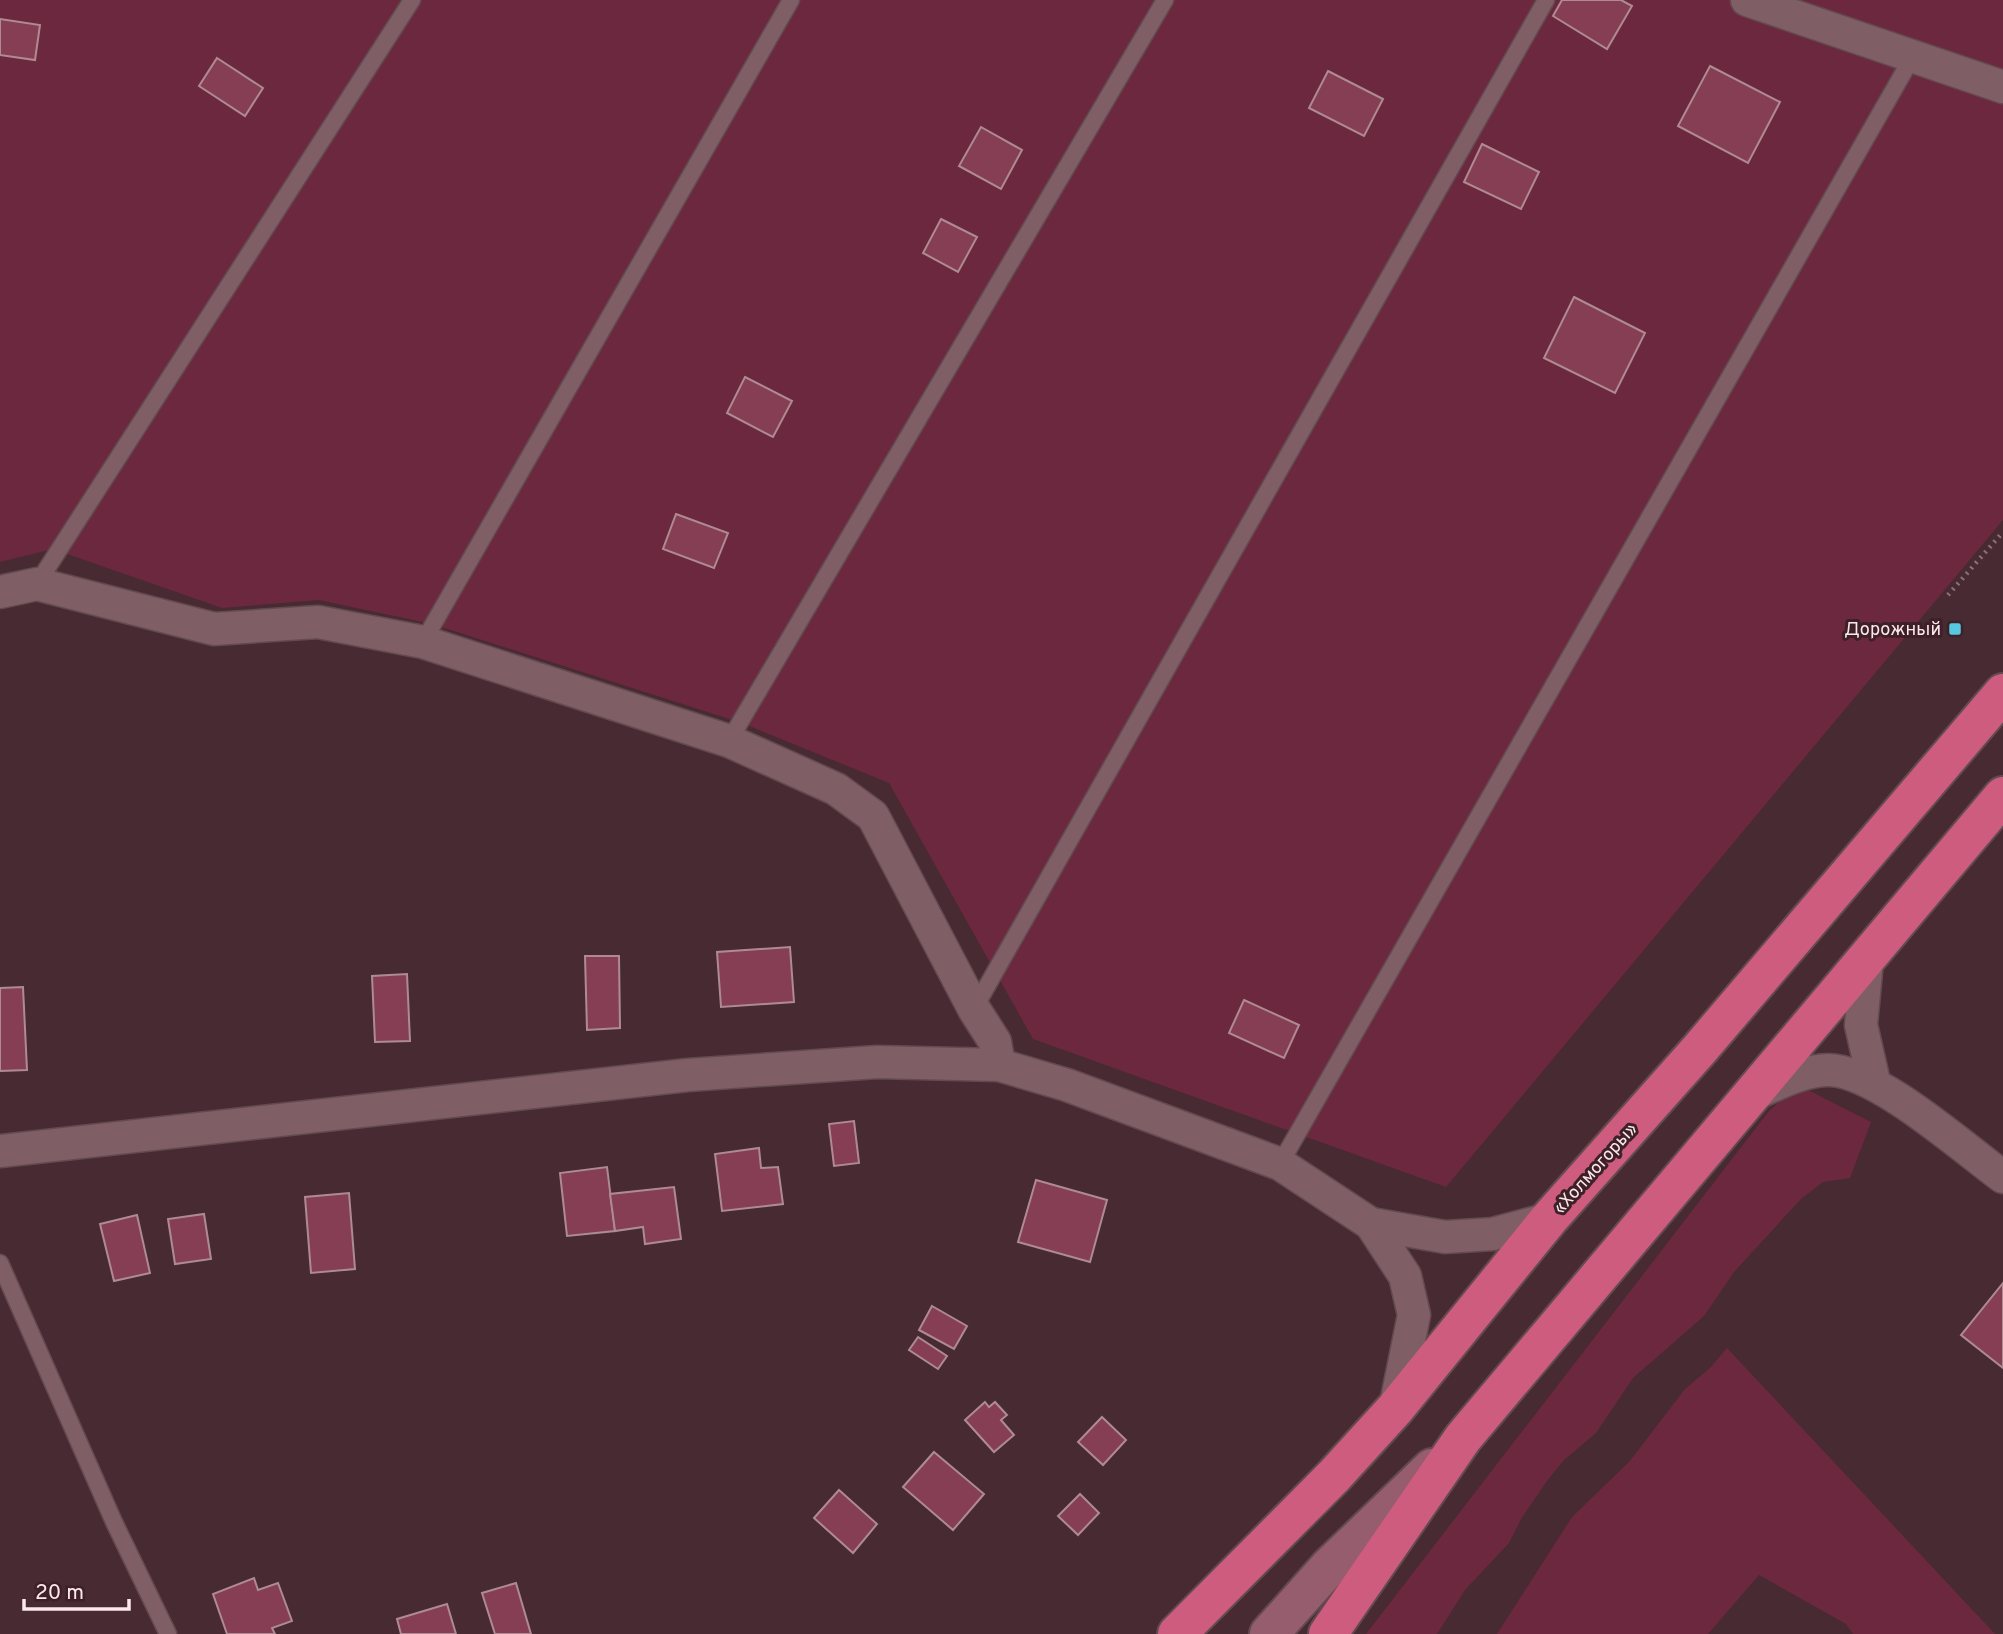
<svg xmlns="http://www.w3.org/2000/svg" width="2003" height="1634" font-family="Overpass,sans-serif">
<rect width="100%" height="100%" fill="#482a32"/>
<g fill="#6c283e">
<polygon points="0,0 2003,0 2003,520 1446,1187 1033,1039 889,783 742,723 432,624 319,600 222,608 53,549 0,562"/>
<polygon points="1808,1090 1871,1122 1850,1178 1823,1182 1801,1199 1734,1272 1704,1316 1633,1378 1596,1433 1564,1460 1547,1481 1521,1519 1509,1543 1465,1590 1437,1634 1366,1634 1769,1111 1779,1102"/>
<polygon points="1727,1348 1995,1634 1853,1634 1846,1624 1759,1575 1708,1634 1497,1634 1572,1517 1629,1462 1685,1389 1710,1368"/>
</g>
<g fill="#863e54" stroke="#ae8b93" stroke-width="2">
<polygon points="1562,0 1621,0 1632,6 1607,49 1553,16"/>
<polygon points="0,19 40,25 35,60 0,55"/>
<polygon points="217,58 263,88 245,116 199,86"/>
<polygon points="1710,66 1780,102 1748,163 1678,126"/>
<polygon points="1328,71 1383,99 1364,136 1309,108"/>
<polygon points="981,127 1022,150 1001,189 959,166"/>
<polygon points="1482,144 1539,172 1521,209 1464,182"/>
<polygon points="941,219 977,237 958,272 923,253"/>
<polygon points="1574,297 1645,333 1615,393 1544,358"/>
<polygon points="745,377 792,401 773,437 727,413"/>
<polygon points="676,514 728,533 714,568 663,549"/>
<polygon points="790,947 794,1002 721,1007 717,952"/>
<polygon points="585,956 619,956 620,1028 587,1030"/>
<polygon points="407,974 410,1041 375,1042 372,976"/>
<polygon points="23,987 27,1070 0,1071 0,988"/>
<polygon points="1244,1000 1299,1025 1284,1058 1229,1033"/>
<polygon points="854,1121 859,1163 834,1166 829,1124"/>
<polygon points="759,1148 761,1168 778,1167 783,1204 722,1211 715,1154"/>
<polygon points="607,1167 615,1231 567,1236 560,1173"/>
<polygon points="1036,1180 1107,1200 1090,1262 1018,1242"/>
<polygon points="674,1187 681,1239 645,1244 643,1227 615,1231 610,1194"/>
<polygon points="349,1193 355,1269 311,1273 305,1197"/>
<polygon points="204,1214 211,1259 175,1264 168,1219"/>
<polygon points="137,1215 150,1273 114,1281 100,1224"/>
<polygon points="2003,1283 2003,1368 1961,1335"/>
<polygon points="932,1306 967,1326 954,1349 919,1330"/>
<polygon points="918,1337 947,1356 938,1369 909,1350"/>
<polygon points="985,1402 989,1407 995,1402 1007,1415 1001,1420 1014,1435 994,1452 965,1420"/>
<polygon points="1102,1417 1126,1440 1103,1465 1078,1442"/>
<polygon points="934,1452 984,1494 953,1530 903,1487"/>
<polygon points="839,1490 877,1524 853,1553 814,1518"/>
<polygon points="1080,1494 1099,1513 1078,1535 1058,1516"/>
<polygon points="254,1578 258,1590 278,1583 292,1621 272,1628 275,1634 227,1634 213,1594"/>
<polygon points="516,1583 531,1634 495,1634 482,1593"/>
<polygon points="447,1604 456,1634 401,1634 397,1619"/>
</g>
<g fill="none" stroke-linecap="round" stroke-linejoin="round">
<defs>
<g id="lane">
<polyline points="37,584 412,0"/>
<polyline points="423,642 791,0"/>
<polyline points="729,741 1165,0"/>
<polyline points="974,1009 1546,0"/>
<polyline points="1280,1164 1913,56"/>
<polyline points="0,1263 114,1522 168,1634"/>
</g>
<g id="street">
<polyline points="1747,0 2003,87"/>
<polyline points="0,592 37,584 214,629 318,622 423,642 729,741 836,789 873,816 974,1009 995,1042 999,1065"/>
<polyline points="1867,961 1861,1025 1874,1082"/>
<path d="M1752 1095C1776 1085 1802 1070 1829 1070 1877 1071 1962 1147 2003 1177"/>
<polyline points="0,1151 688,1075 877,1062 999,1065 1067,1085 1280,1164 1371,1224 1405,1276 1414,1315 1395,1409"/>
<polyline points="1371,1224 1445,1237 1493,1234 1549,1219"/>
</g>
<polyline id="secondary" points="1269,1634 1329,1567 1432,1468"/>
<g id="highway">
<polyline points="1177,1634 1334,1476 1395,1409 1549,1219 1699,1050 2003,693"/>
<polyline points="1328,1634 1463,1438 2003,796"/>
</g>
</defs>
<use href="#lane" stroke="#634a51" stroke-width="19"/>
<use href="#street" stroke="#634a51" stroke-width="35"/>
<use href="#secondary" stroke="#634a51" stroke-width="42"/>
<use href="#highway" stroke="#634a51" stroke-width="42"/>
<polyline stroke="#8c7278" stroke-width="4.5" stroke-dasharray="2 5" stroke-linecap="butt" points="1948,595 2003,532"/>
<use href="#lane" stroke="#7f5e66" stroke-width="16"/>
<use href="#street" stroke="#7f5e66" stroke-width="32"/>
<use href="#secondary" stroke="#965d6e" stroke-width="38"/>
<use href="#highway" stroke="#cd5c7f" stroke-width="38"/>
</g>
<rect fill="#56c9e0" stroke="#3d2028" stroke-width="2.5" x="1948" y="622" width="14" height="14" rx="3.5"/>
<g text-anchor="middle" stroke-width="6" stroke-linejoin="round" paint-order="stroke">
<g font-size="18" fill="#fce8ec" stroke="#3d2028" text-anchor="end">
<text x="1941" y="635">Дорожный</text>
</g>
<g font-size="18" fill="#fce8ec" stroke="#3d2028">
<text transform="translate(1595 1168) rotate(-48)" y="6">«Холмогоры»</text>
</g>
</g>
<path d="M24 1599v10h105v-10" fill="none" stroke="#fce8ec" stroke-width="3.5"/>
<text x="35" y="1599" font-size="21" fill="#fce8ec" stroke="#3d2028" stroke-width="5" paint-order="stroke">20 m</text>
</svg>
